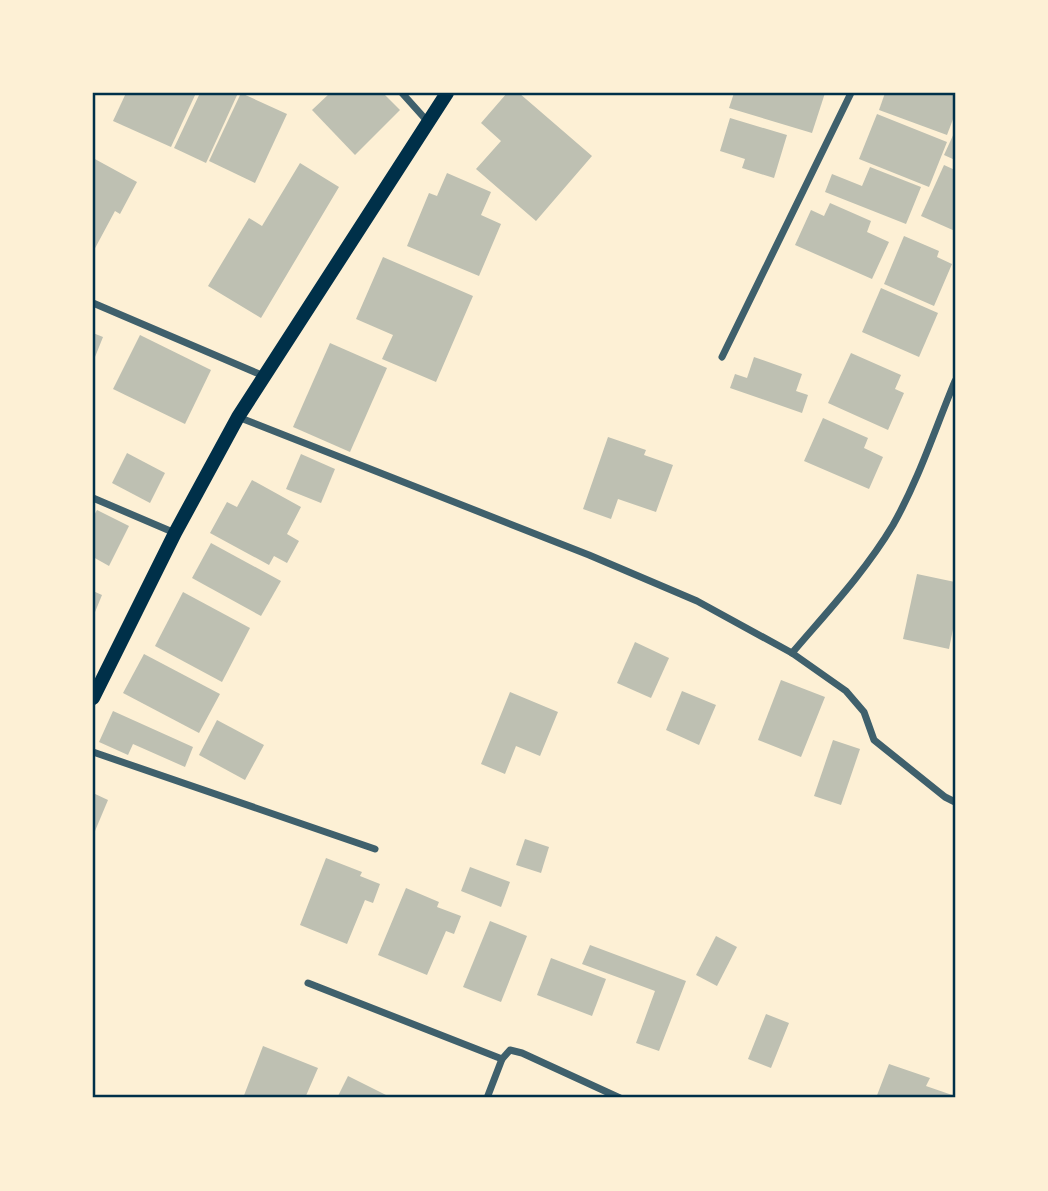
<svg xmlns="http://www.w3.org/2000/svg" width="1048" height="1191" font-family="'Sofia Sans Condensed',sans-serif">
<rect width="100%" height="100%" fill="#fdf0d5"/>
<g fill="#bec0b2">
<polygon points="126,93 196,93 171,147 113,121"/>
<polygon points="200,93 238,93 206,163 174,148"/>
<polygon points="241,93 287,114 255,183 209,161"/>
<polygon points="330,93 383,93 400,110 355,155 312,110"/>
<polygon points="507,93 519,93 592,156 536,221 476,169 501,141 481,123"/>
<polygon points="734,93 825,93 812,133 729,108"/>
<polygon points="885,93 955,93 955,114 947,135 879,110"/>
<polygon points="877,114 947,142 929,187 859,159"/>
<polygon points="730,118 787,135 774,178 742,168 745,159 720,151"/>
<polygon points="955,131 955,160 944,155"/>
<polygon points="93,158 137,182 120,214 115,211 93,252"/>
<polygon points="300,163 339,187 261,318 208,286 249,218 262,226"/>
<polygon points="944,165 955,170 955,231 921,216"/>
<polygon points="870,167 921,187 906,224 825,192 832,174 862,186"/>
<polygon points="447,173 491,192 481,215 501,224 479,276 407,246 429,193 437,196"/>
<polygon points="830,203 871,221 867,232 889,242 872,279 795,245 811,210 824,216"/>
<polygon points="904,236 939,251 937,257 952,264 934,306 884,284"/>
<polygon points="383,257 473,296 436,382 382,359 393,335 356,319"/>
<polygon points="881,288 938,313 919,357 862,332"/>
<polygon points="93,333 103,337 93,362"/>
<polygon points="140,335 211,370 185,424 113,389"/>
<polygon points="330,343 387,368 350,452 293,427"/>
<polygon points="851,353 901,375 895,389 904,393 888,430 828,403"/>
<polygon points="754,357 802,374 796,391 808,395 802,413 730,388 735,374 747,378"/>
<polygon points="823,418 868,438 864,448 883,457 869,489 804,461"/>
<polygon points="608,437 646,450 644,455 673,465 656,512 618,499 611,519 583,509"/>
<polygon points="127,453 165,473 150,503 112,483"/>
<polygon points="301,454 335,469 321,503 286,489"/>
<polygon points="252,480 301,507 287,534 299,541 287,563 274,556 269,565 210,533 227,502 237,507"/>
<polygon points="97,510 129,526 109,566 93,557 93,517"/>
<polygon points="211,543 281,581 261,616 192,578"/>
<polygon points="917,574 955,582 955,619 949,649 903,639"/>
<polygon points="93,591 102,595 93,617"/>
<polygon points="183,592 250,628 222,682 155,646"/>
<polygon points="635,642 669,658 651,698 617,683"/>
<polygon points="144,654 220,694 199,733 123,693"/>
<polygon points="781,680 825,697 801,757 758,740"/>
<polygon points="682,691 716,705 699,745 666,730"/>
<polygon points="510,692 558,712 540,756 516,746 505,774 481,764"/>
<polygon points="113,711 193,747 185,767 133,744 128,755 99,742"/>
<polygon points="217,720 264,745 245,780 199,755"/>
<polygon points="833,740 860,749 841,805 814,796"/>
<polygon points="93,793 108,800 95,831 93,830"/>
<polygon points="525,839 549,847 541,873 516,865"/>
<polygon points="326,858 362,872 360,876 380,884 373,903 365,900 347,944 300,925"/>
<polygon points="470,867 510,882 501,907 461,891"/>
<polygon points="406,888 439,902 437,907 461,916 454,934 446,931 427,975 378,955"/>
<polygon points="490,921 527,936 501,1002 463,987"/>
<polygon points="716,936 737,947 717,986 696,975"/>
<polygon points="590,945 686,981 659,1051 636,1043 655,991 582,964"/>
<polygon points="551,958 606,979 592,1016 537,995"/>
<polygon points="766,1014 789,1023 771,1068 748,1059"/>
<polygon points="263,1046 318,1068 305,1098 243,1098"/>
<polygon points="889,1064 930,1078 926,1086 955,1096 955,1098 876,1098"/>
<polygon points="348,1076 392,1098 337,1098"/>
</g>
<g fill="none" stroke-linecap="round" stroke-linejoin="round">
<g stroke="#3f606c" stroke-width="7">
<polyline points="402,93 428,122"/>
<polyline points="93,303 264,376"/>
<polyline points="722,357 851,93"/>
<polyline points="238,417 589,555 697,601 792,653 846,691 864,712 874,740 945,797 955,802"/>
<polyline points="93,498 175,533"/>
<path d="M792 653C827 612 865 572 893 525 919 479 935 429 955 381"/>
<polyline points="93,752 375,849"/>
<polyline points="308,983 502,1059"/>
<polyline points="487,1098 502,1059 510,1050 522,1053 620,1098"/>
</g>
<polyline stroke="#003049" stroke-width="14" points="93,698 175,533 238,417 447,93"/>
</g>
<rect width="1048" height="1191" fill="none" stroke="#fdf0d5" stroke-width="189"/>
<rect x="94" y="94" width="860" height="1002" fill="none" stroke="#003049" stroke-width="2.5"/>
</svg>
